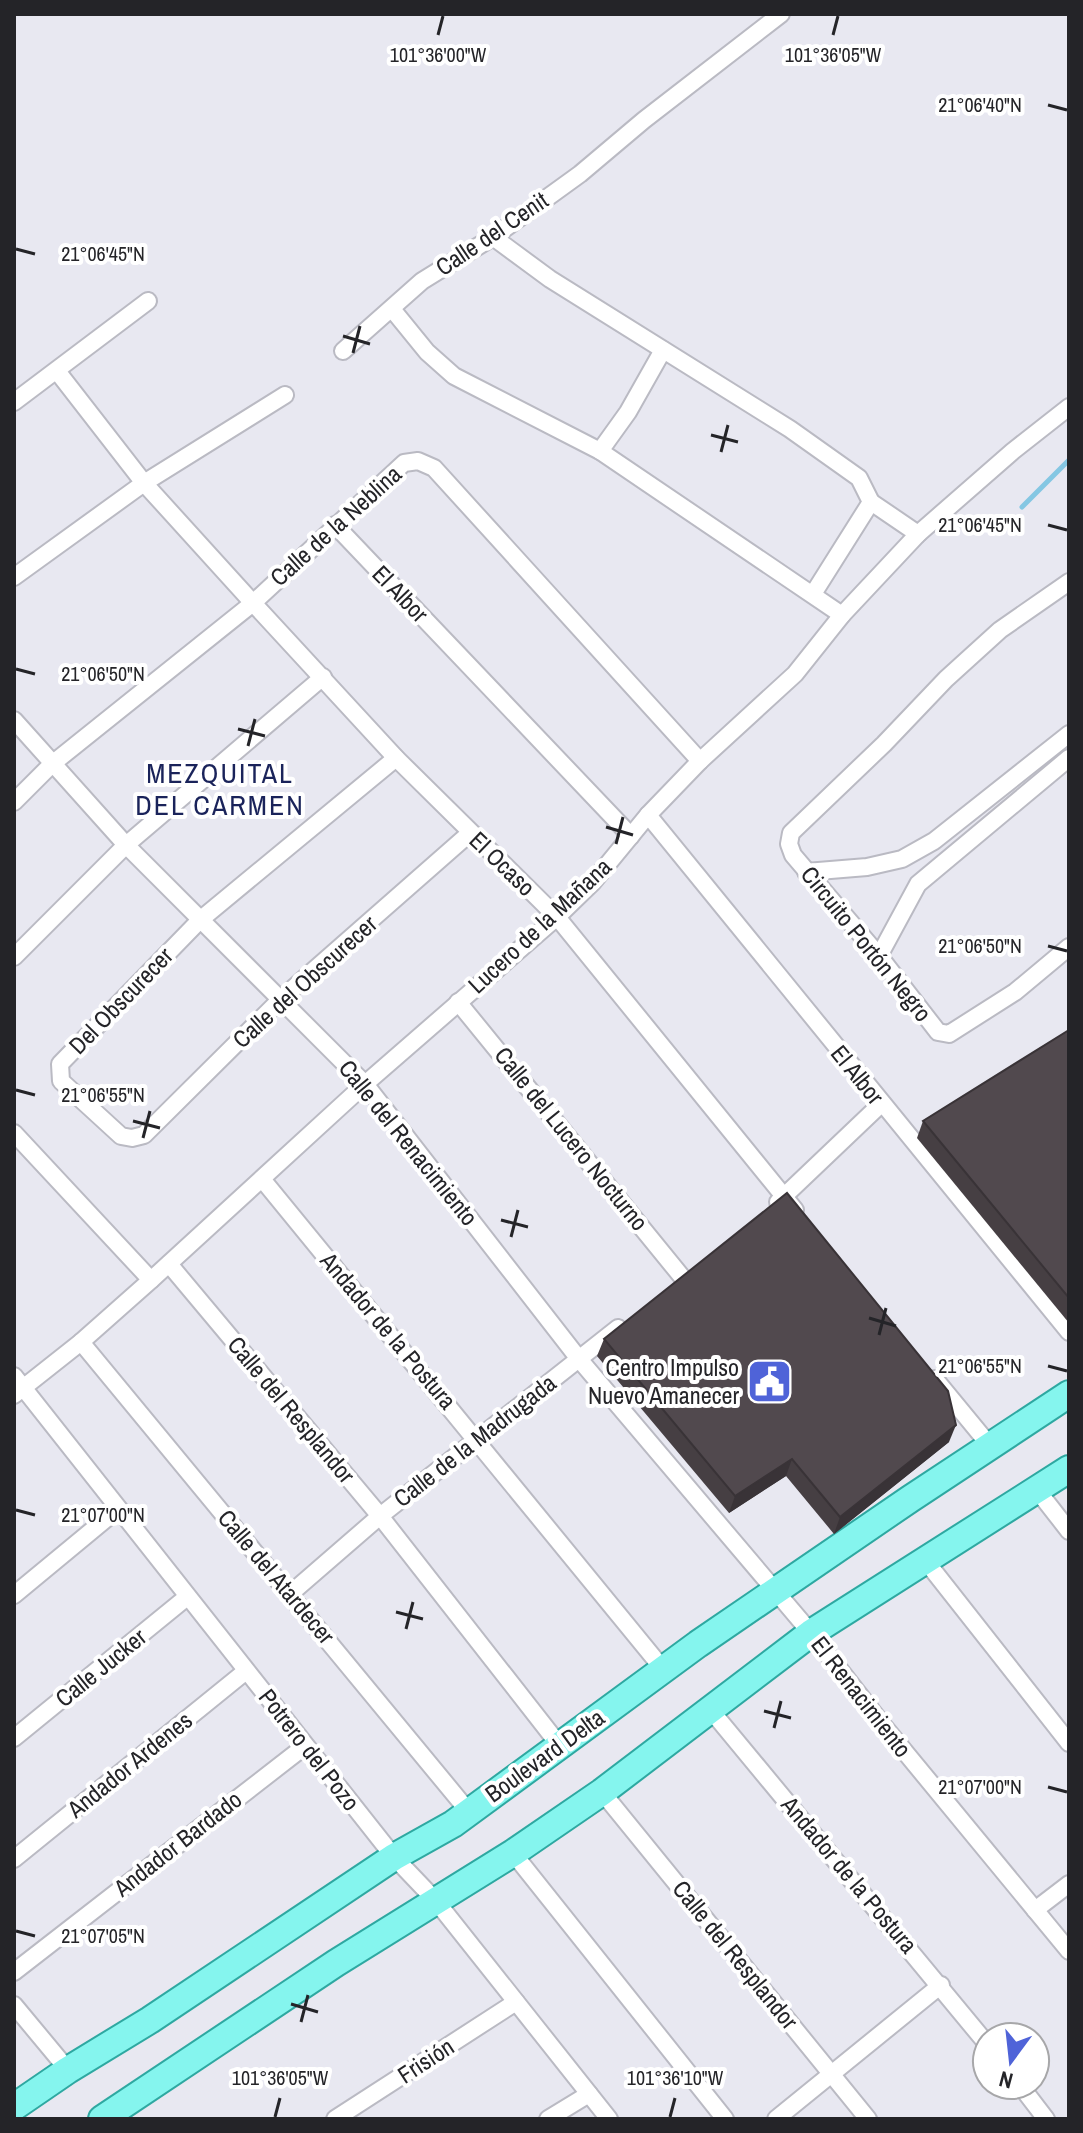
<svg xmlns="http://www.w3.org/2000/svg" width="1083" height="2133" font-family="'Archivo Narrow',sans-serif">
<rect width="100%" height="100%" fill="#e8e8f1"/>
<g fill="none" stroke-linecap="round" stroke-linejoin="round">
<polyline stroke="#85c7e3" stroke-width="5" points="1022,507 1069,460"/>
<defs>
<g id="minor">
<polyline points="493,237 550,279 790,429 859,478 871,502 813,594"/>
<polyline points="392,309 427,352 454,376 600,451 842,615"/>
<polyline points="343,351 422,281 493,237 580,174 644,120 781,14"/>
<polyline points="57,371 144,483 253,603 396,758 557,917 795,1210"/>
<polyline points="14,402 148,301"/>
<polyline points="600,451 628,412 663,350"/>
<polyline points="871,502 918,534"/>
<polyline points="335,525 631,836"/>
<polyline points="14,577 144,483 285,395"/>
<polyline points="1069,582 1000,630 946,679 884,744 791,833 789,844 793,855 879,956 938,1032 949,1034 1015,992 1069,947"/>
<polyline points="14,720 126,845 365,1084 579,1359 811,1633 882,1724 1069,1951"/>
<polyline points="396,758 200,920 60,1064 61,1081 121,1136 132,1138 144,1135 281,999 470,833"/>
<polyline points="14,802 52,764 253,603 404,463 418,461 434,468 700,761"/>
<polyline points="648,815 1069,1332"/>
<polyline points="806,872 867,867 902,859 934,841 1069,734"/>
<polyline points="879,956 918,884 1069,758"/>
<polyline points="14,957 126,845 323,677"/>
<polyline points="458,1002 682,1277"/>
<polyline points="14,1133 151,1280"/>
<polyline points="262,1179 663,1669"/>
<polyline points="778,1202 881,1104"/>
<polyline points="169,1264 380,1516 560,1746"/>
<polyline points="81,1342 469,1812"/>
<polyline points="14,1376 394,1857 436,1901 609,2119"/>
<polyline points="935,1379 991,1447"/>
<polyline points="14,1395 81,1342 151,1280 365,1084 557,917 593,882 648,815 700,761 795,674 842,615 918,534 1013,451 1069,407"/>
<polyline points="1037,1490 1069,1531"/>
<polyline points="925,1560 1069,1743"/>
<polyline points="290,1594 380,1516 618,1328"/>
<polyline points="14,1595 118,1509"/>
<polyline points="709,1708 987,2044"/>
<polyline points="14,1738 187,1597"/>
<polyline points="602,1792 868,2119"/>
<polyline points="513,1853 725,2119"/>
<polyline points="14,1859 246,1671"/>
<polyline points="1035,1910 1069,1884"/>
<polyline points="14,1972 305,1746"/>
<polyline points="14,2005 68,2070"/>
<polyline points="1020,2085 1046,2119"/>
<polyline points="335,2119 516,2002"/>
<polyline points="548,2119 589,2094"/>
<polyline points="776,2119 941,1985"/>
</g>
<g id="primary">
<polyline points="14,2107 68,2070 150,2020 394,1857 453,1824 698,1644 910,1499 1069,1394"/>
<polyline points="102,2119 336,1963 513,1853 602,1792 811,1633 1069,1469"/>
</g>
</defs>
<use href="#minor" stroke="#babac3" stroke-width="20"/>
<use href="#primary" stroke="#2ea8a1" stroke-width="30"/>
<use href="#minor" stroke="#fff" stroke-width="16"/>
<use href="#primary" stroke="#85f5ee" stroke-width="26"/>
</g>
<g fill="#463f43">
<polygon points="1069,1030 1069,1323 917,1138 923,1121"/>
<polygon points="604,1339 949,1442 834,1534 786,1476 729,1513 597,1356"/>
</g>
<g fill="#393337">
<polygon points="956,1425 949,1442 834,1534 840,1517"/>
<polygon points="792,1459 786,1476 729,1513 735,1496"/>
</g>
<g fill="#51494e" stroke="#393337" stroke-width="2">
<polygon points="1069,1030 1069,1298 923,1121"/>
<polygon points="787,1193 948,1391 956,1425 840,1517 792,1459 735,1496 604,1339"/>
</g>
<path fill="none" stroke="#242428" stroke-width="3" d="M438 35 443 16M833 35 838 16M1048 105 1067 110M16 249 35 254M343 336 370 344M353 353 360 326M711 435 738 442M721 452 728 425M1048 525 1067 530M16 669 35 674M238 729 265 736M248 746 255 719M606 827 633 835M616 844 623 817M1048 946 1067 951M16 1090 35 1095M133 1121 160 1128M143 1138 150 1111M501 1220 528 1227M511 1237 518 1210M869 1318 896 1326M879 1335 886 1308M1048 1366 1067 1371M16 1510 35 1515M396 1612 423 1619M406 1629 413 1602M764 1711 791 1718M774 1728 781 1701M1048 1787 1067 1792M16 1931 35 1936M291 2004 318 2012M301 2022 308 1995M275 2117 280 2098M670 2117 675 2098"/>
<defs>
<symbol id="civic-square" viewBox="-11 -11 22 22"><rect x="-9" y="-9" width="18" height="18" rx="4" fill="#4f63d8" stroke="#fff"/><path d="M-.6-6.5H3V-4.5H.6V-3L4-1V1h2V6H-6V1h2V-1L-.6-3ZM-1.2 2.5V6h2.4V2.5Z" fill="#fff"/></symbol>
</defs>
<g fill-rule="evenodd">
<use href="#civic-square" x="744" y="1356" width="51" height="51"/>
</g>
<g text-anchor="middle" stroke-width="8" stroke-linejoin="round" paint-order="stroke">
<g font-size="24" fill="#242428" stroke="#fff">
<text transform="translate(492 234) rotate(-34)" y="8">Calle del Cenit</text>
<text transform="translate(336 526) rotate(-42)" y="8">Calle de la Neblina</text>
<text transform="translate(400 594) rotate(46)" y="8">El Albor</text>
<text transform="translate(502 864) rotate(44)" y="8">El Ocaso</text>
<text transform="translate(540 926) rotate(-43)" y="8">Lucero de la Mañana</text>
<text transform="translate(866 944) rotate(51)" y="8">Circuito Portón Negro</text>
<text transform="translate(305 982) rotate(-42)" y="8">Calle del Obscurecer</text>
<text transform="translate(121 1001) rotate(-46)" y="8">Del Obscurecer</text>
<text transform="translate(857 1075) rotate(51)" y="8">El Albor</text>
<text transform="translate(571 1139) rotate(51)" y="8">Calle del Lucero Nocturno</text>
<text transform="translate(408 1143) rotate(51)" y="8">Calle del Renacimiento</text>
<text transform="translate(388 1331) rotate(50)" y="8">Andador de la Postura</text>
<text transform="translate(291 1410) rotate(50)" y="8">Calle del Resplandor</text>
<text transform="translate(475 1441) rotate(-38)" y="8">Calle de la Madrugada</text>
<text transform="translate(276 1577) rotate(50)" y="8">Calle del Atardecer</text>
<text transform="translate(101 1668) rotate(-39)" y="8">Calle Jucker</text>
<text transform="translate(861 1697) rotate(52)" y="8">El Renacimiento</text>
<text transform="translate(309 1750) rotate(52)" y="8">Potrero del Pozo</text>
<text transform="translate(545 1756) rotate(-36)" y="8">Boulevard Delta</text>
<text transform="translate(130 1765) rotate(-39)" y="8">Andador Ardenes</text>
<text transform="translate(178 1844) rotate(-38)" y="8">Andador Bardado</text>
<text transform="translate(849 1875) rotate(50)" y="8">Andador de la Postura</text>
<text transform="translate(735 1955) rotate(51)" y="8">Calle del Resplandor</text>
<text transform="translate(426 2061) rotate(-33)" y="8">Frisión</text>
</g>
<g font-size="24" fill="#242428" stroke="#fff" text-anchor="end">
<text x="739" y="1376">Centro Impulso<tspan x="739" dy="28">Nuevo Amanecer</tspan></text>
</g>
<g font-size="28" letter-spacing="2" fill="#1a235a" stroke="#fff">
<text x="220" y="783">MEZQUITAL<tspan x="220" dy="32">DEL CARMEN</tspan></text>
</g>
</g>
<g font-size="20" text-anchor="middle" fill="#242428" stroke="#fff" stroke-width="8" stroke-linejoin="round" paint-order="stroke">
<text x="438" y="62">101°36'00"W</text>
<text x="833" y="62">101°36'05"W</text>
<text x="980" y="112">21°06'40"N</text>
<text x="103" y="261">21°06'45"N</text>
<text x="980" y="532">21°06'45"N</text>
<text x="103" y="681">21°06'50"N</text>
<text x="980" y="953">21°06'50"N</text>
<text x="103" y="1102">21°06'55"N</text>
<text x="980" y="1373">21°06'55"N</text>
<text x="103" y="1522">21°07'00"N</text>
<text x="980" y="1794">21°07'00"N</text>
<text x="103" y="1943">21°07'05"N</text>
<text x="280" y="2085">101°36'05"W</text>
<text x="675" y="2085">101°36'10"W</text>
</g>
<rect width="1083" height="2133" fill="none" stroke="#242428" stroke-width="32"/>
<g transform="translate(1011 2061) rotate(195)"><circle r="38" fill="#ffffff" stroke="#a7a7a9" stroke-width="2"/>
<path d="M0-6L14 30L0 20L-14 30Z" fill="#4f63d8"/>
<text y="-12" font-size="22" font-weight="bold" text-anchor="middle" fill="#242428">N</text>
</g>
</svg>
